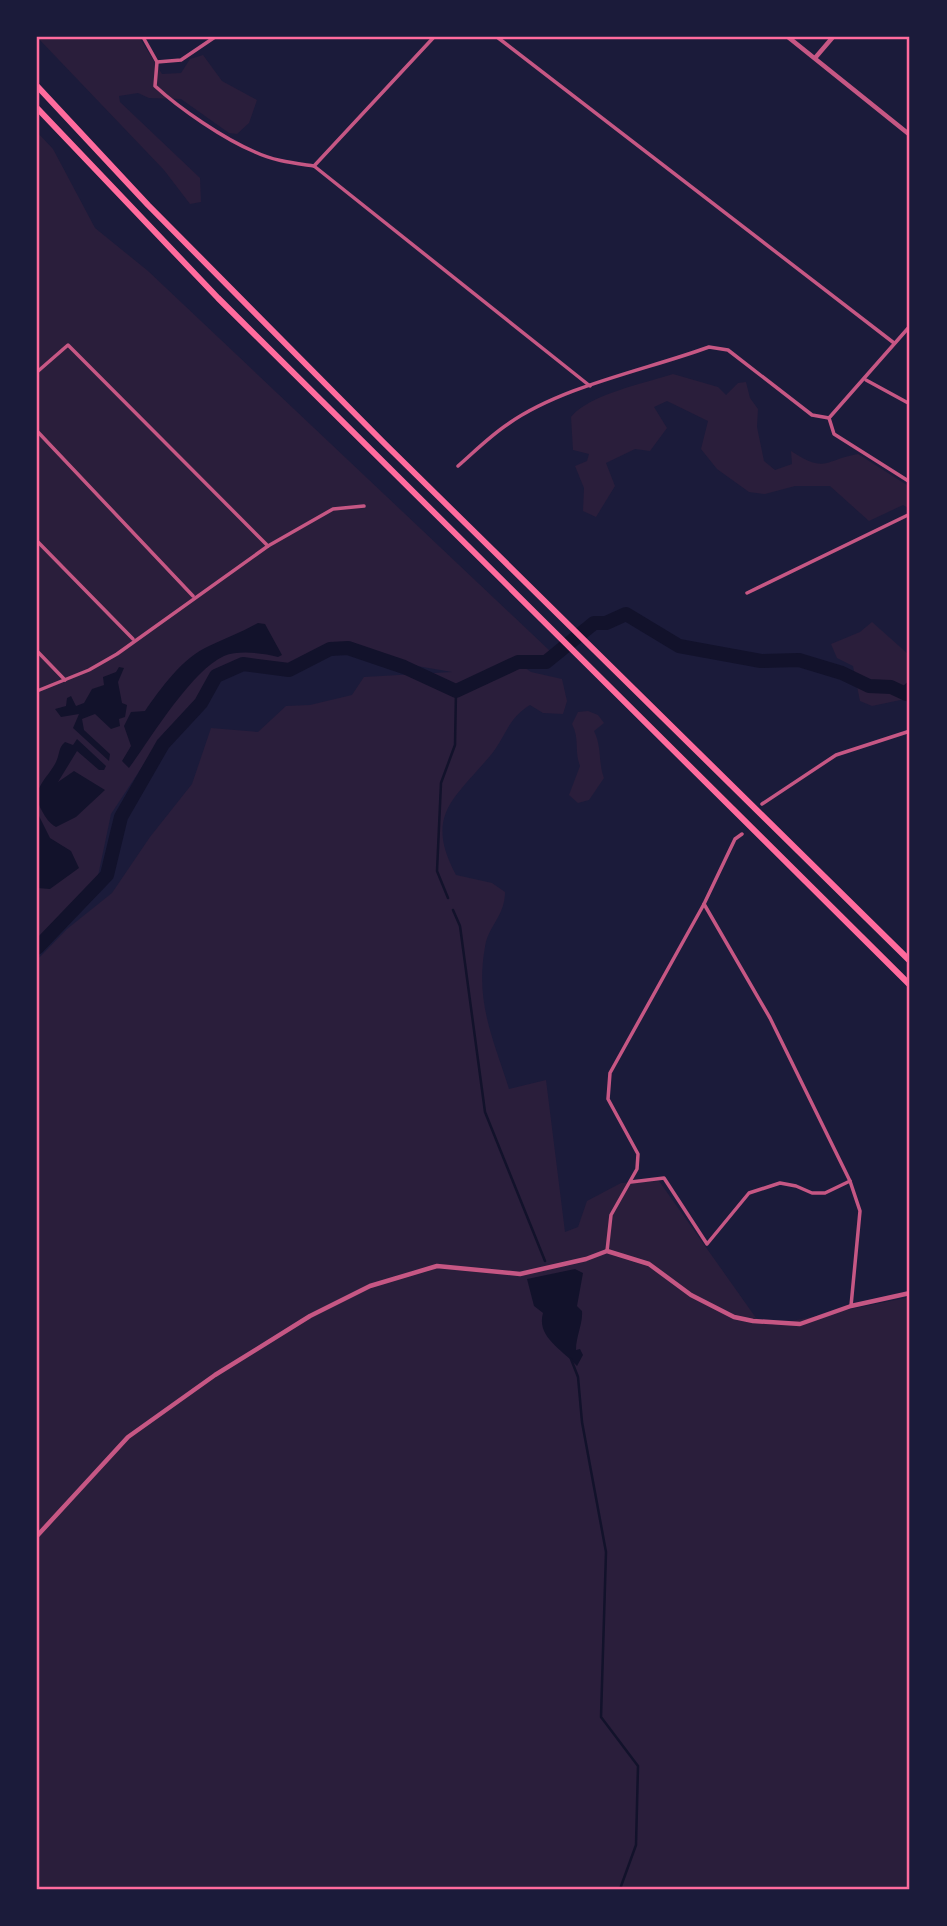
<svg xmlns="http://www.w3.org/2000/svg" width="947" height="1926" font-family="Manrope,sans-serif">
<rect width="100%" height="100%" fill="#1b1b3a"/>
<g fill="#2a1e3b">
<polygon points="37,37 139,37 162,74 181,73 190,59 203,55 222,81 257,100 249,123 237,134 229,133 181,99 149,98 138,93 119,96 120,102 200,178 201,202 190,204 164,170"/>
<path d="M37 132 53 149 95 228 148 271 550 651 546 662 521 665 531 672 562 679 567 701 563 714 543 713 530 705C507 719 506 737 490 756 454 799 424 815 456 875L492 883 505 892C505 916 488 926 485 947 475 1002 493 1038 509 1089L546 1080 565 1232 578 1227 587 1201 621 1183 659 1181 756 1318 772 1325 910 1297V1889H37V960L67 929 112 893 150 837 192 784 211 728 258 732 286 706 310 705 352 695 364 677 452 672 417 666 356 646 331 645 289 664 241 659 213 670 191 708 165 732 111 814 98 876 37 941Z"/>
<path d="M673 374 718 387 726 395 738 383 746 382 750 398 758 409 757 427 764 461 775 470 792 464 791 451C826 474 824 460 858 454L910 487V509L903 505 869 521 830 486H795L765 494 749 492 717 469 701 449 708 421 667 401 654 407 667 428 650 451 635 449 606 463 615 486 596 517 583 511 584 488 575 466 587 461 589 454 573 450 571 417C588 395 645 383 673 374Z"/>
<polygon points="872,622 908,654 910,653 910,698 872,706 860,701 853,666 837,658 831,644 860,632"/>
<path d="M588 711 598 715 604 723 594 731C602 747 598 762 604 778L589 800 578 803 569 795 580 766C574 751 580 739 572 724L578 712Z"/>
</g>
<g fill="#12122b">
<path d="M258 623 265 624 282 655 278 657C263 653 239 650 224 656 191 671 151 738 129 768L122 761 131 746 124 726 131 712 145 711C161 688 182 658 209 646 226 638 242 632 258 623Z"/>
<polygon points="119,667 124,668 118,682 122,703 127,705 125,717 119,719 120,726 111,729 95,714 82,719 84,730 110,754 109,761 73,728 79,714 61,717 55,709 66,706 67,698 71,696 76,706 84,703 92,689 104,685 103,677 116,672"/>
<path d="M77 739 106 766 104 770H99L77 751 58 782 74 771 105 790 76 817 56 827C49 823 46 818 42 811 29 789 47 780 56 762 60 754 58 748 65 742L73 745Z"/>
<polygon points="37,812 50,838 71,851 79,868 50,889 37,888"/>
<path d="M575 1269 583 1273 577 1306 582 1311C583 1324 576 1336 576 1350L580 1349 583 1355 577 1366C563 1350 536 1337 543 1313L534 1306 527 1279Z"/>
</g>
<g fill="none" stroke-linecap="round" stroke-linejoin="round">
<g stroke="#12122b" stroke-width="2.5">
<polyline points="448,898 437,871 441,783 455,745 456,691"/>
<polyline points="453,910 460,926 485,1112 545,1261"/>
<polyline points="571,1359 578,1377 582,1422 606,1552 601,1717 638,1766 636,1845 620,1889"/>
</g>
<polyline stroke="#12122b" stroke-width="14" points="37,948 107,875 121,817 163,744 201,703 216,676 243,664 289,670 330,649 348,648 404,667 456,691 518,662 546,662 594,623 606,623 626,614 679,646 761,661 799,660 842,673 869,686 891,687 906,694 910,689"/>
<g stroke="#c65784" stroke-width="3.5">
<path d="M143 37 157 62 155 86C180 109 224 139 255 152 274 161 294 163 314 166L590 386"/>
<polyline points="497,37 894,343"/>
<polyline points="157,62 181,60 215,37"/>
<polyline points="314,166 434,37"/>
<polyline points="37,372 68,345 268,546"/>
<polyline points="866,380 910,404"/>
<polyline points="829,418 834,434 910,482"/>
<polyline points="37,431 193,596"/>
<path d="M458 466C474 452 490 436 508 424 562 386 646 370 709 347L728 350 812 415 829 418 910 326"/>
<polyline points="37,541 133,639"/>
<polyline points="747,593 910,514"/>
<polyline points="37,651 65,680"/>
<polyline points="37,691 89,670 117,654 268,546 333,509 364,506"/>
<polyline points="762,804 836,755 910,731"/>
<polyline points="704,904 770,1018 850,1181 860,1211 851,1306"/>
<polyline points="631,1182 664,1178 707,1244 749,1193 780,1183 796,1186 812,1193 825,1193 850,1181"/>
<polyline points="607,1251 611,1215 637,1169 638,1154 608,1099 610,1073 704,904 735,839 742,834"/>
</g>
<g stroke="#c65784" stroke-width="4.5">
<polyline points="788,37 910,135"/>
<polyline points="815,58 833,37"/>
<polyline points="37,1536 128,1437 215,1375 310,1316 370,1286 437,1266 520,1274 586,1259 607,1251 649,1264 691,1295 734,1317 753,1321 800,1324 851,1306 910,1293"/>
</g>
<g stroke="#ff6b9d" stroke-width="6">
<polyline points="37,86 148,205 384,443 910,961"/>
<polyline points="37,108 218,298 910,985"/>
</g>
</g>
<rect width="947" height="1926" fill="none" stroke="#1b1b3a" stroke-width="77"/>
<rect x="38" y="38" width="870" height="1850" fill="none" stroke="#ff6b9d" stroke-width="2.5"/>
</svg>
